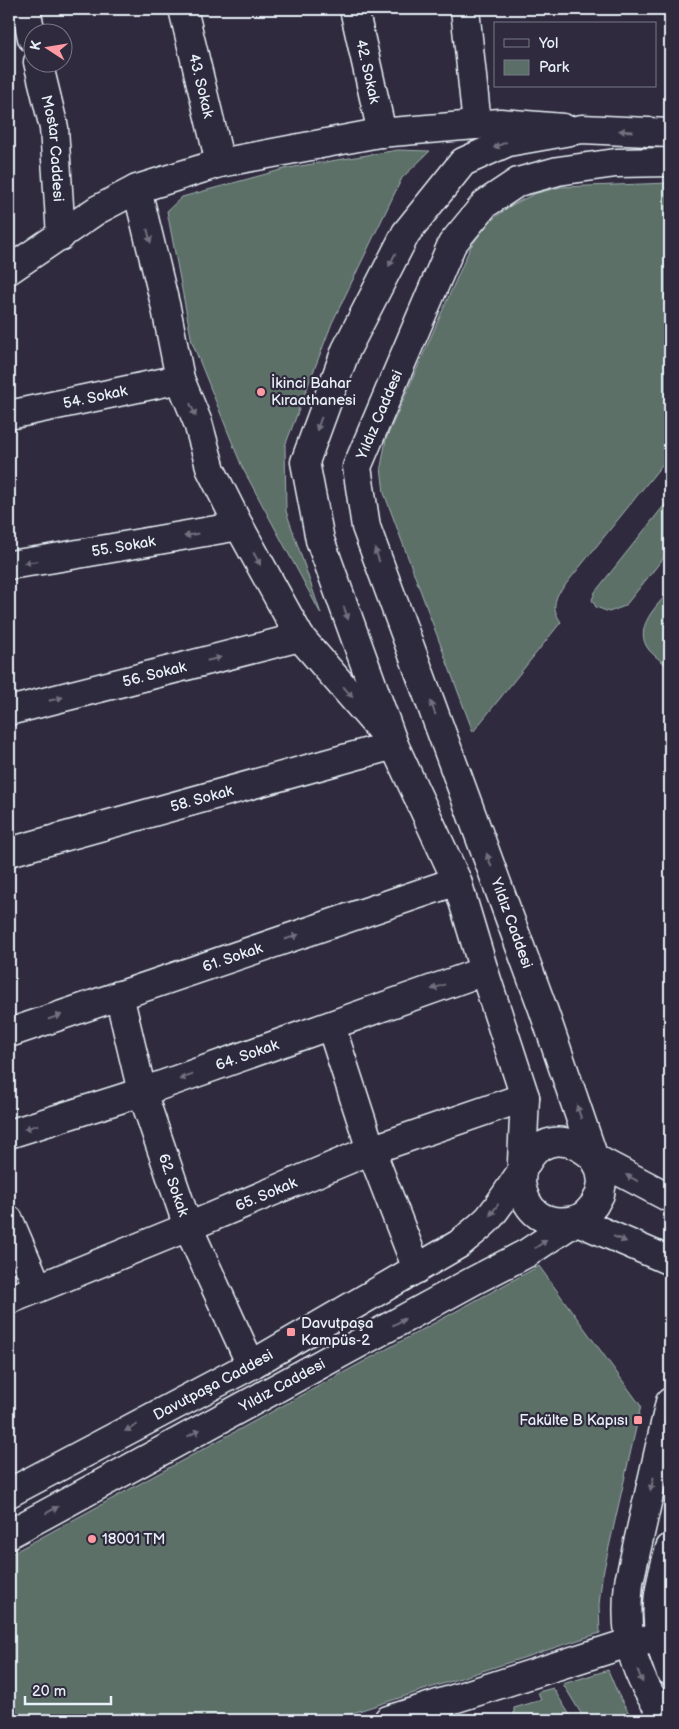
<svg xmlns="http://www.w3.org/2000/svg" width="679" height="1729" font-family="'Balsamiq Sans',sans-serif">
<rect width="100%" height="100%" fill="#2f2a3d"/>
<filter id="ink" filterUnits="userSpaceOnUse"><feTurbulence type="fractalNoise" baseFrequency=".02" numOctaves="2"/><feDisplacementMap in="SourceGraphic" scale="10" xChannelSelector="R" yChannelSelector="G"/><feConvolveMatrix kernelMatrix="1 2 1 2 8 2 1 2 1" color-interpolation-filters="sRGB"/></filter>
<g filter="url(#ink)">
<g fill="#5b6f68" stroke="#a2b0b0">
<polygon points="398,150 430,151 402,178 332,323 285,446 286,511 321,614 242,467 192,342 167,211 182,197 288,168"/>
<path d="M670 183V455L558 594C553 605 554 612 561 622L473 732 384 493 381 467 386 439 470 248 488 223 510 206 534 194 560 187Z"/>
<polygon points="670,498 670,550 625,606 609,612 596,607 592,600 595,592"/>
<path d="M670 590V629L667 633 670 636V668C663 662 655 657 649 650 632 628 657 606 670 590Z"/>
<polygon points="539,1266 641,1406 602,1578 599,1605 600,1633 331,1720 9,1720 9,1555"/>
<polygon points="608,1670 618,1694 633,1720 585,1720 563,1684"/>
<polygon points="553,1688 573,1720 514,1720 514,1708 541,1700 538,1692"/>
</g>
<g fill="none" stroke-linecap="round" stroke-linejoin="round">
<defs>
<g id="street">
<polyline points="26,9 32,38"/>
<path id="s1" d="M183 9 220 163"/>
<path id="s2" d="M354 9 382 133"/>
<polyline points="465,9 477,125"/>
<path id="s3" d="M38 62 54 128 61 236"/>
<polyline points="9,270 97,210 137,189 220,163 379,133 500,123 563,128"/>
<path id="s4" d="M9 415 180 379"/>
<path id="s5" d="M9 565 49 559 239 526"/>
<path id="s6" d="M9 711 300 637"/>
<path id="s7" d="M9 852 394 745 300 637 239 526 211 470 198 423 180 379 166 308 137 189"/>
<path id="s8" d="M119 995 142 1092 188 1227 251 1365"/>
<polyline points="331,1026 371,1150 417,1269"/>
<path id="s9" d="M9 1033 457 881"/>
<path id="s10" d="M9 1134 142 1092 484 971"/>
<polyline points="594,1158 670,1198"/>
<polyline points="9,1220 38,1288"/>
<polyline points="575,1220 670,1261"/>
<path id="s11" d="M9 1300 188 1227 371 1150 525 1097"/>
<path d="M670 1548C656 1594 651 1625 670 1671"/>
<polyline points="388,1720 619,1646 659,1638"/>
<path d="M668 1720C633 1677 623 1637 629 1582L670 1402"/>
</g>
<g id="secondary">
<path d="M575 1220C544 1226 526 1213 521 1183L525 1097 484 971 457 881 394 745 320 540 305 462 346 350 406 233 463 162 508 142 582 129 670 133"/>
<path id="s12" d="M9 1493 251 1365 459 1244C468 1236 479 1228 488 1219 500 1205 511 1187 521 1172 526 1164 529 1156 536 1150 556 1134 578 1143 594 1158"/>
<path id="s13" d="M9 1534 475 1280 527 1253 586 1214 594 1205 600 1194 602 1182 600 1169 594 1158 543 1009 366 527 357 467 452 244 485 204 518 182 558 171 616 163 670 162"/>
</g>
</defs>
<use href="#street" stroke="#e8f1f8" stroke-width="31"/>
<use href="#secondary" stroke="#e8f1f8" stroke-width="31"/>
<use href="#street" stroke="#2f2a3d" stroke-width="28"/>
<use href="#secondary" stroke="#2f2a3d" stroke-width="28"/>
</g>
<defs><path id="oneway-solid" d="M-6-.8H1V-3.2L6.5 0L1 3.2V.8H-6Z" transform="scale(1.25)"/></defs>
<g fill="#70707e">
<use href="#oneway-solid" transform="translate(626 131) rotate(-177)"/>
<use href="#oneway-solid" transform="translate(500 145) rotate(156)"/>
<use href="#oneway-solid" transform="translate(149 236) rotate(76)"/>
<use href="#oneway-solid" transform="translate(392 260) rotate(117)"/>
<use href="#oneway-solid" transform="translate(193 410) rotate(67)"/>
<use href="#oneway-solid" transform="translate(319 424) rotate(110)"/>
<use href="#oneway-solid" transform="translate(191 535) rotate(169)"/>
<use href="#oneway-solid" transform="translate(377 555) rotate(-110)"/>
<use href="#oneway-solid" transform="translate(257 559) rotate(61)"/>
<use href="#oneway-solid" transform="translate(31 562) rotate(173)"/>
<use href="#oneway-solid" transform="translate(346 613) rotate(70)"/>
<use href="#oneway-solid" transform="translate(214 659) rotate(-14)"/>
<use href="#oneway-solid" transform="translate(348 692) rotate(49)"/>
<use href="#oneway-solid" transform="translate(56 699) rotate(-14)"/>
<use href="#oneway-solid" transform="translate(433 708) rotate(-110)"/>
<use href="#oneway-solid" transform="translate(489 860) rotate(-110)"/>
<use href="#oneway-solid" transform="translate(292 937) rotate(-19)"/>
<use href="#oneway-solid" transform="translate(438 987) rotate(160)"/>
<use href="#oneway-solid" transform="translate(55 1017) rotate(-19)"/>
<use href="#oneway-solid" transform="translate(186 1077) rotate(161)"/>
<use href="#oneway-solid" transform="translate(579 1112) rotate(-109)"/>
<use href="#oneway-solid" transform="translate(31 1127) rotate(163)"/>
<use href="#oneway-solid" transform="translate(632 1178) rotate(-152)"/>
<use href="#oneway-solid" transform="translate(494 1210) rotate(126)"/>
<use href="#oneway-solid" transform="translate(620 1239) rotate(23)"/>
<use href="#oneway-solid" transform="translate(541 1244) rotate(-35)"/>
<use href="#oneway-solid" transform="translate(399 1322) rotate(-29)"/>
<use href="#oneway-solid" transform="translate(131 1428) rotate(152)"/>
<use href="#oneway-solid" transform="translate(194 1433) rotate(-29)"/>
<use href="#oneway-solid" transform="translate(652 1484) rotate(103)"/>
<use href="#oneway-solid" transform="translate(52 1510) rotate(-29)"/>
<use href="#oneway-solid" transform="translate(640 1676) rotate(68)"/>
</g>
</g>
<g fill="#ff9aa2" stroke="#2f2a3d" stroke-width="2">
<circle cx="261" cy="392" r="5"/>
<rect x="286" y="1327" width="10" height="10" rx="2.5"/>
<rect x="633" y="1415" width="10" height="10" rx="2.5"/>
<circle cx="92" cy="1539" r="5"/>
</g>
<g text-anchor="middle" stroke-width="4.5" stroke-linejoin="round" paint-order="stroke">
<g font-size="15" fill="#e8f1f8" stroke="#2f2a3d">
<text dy="5" stroke="none"><textPath href="#s2" startOffset="64">42. Sokak</textPath></text>
<text dy="5" stroke="none"><textPath href="#s1" startOffset="79">43. Sokak</textPath></text>
<text dy="5" stroke="none"><textPath href="#s3" startOffset="88">Mostar Caddesi</textPath></text>
<text dy="5" stroke="none"><textPath href="#s4" startOffset="88">54. Sokak</textPath></text>
<text dy="5" stroke="none"><textPath href="#s13" startOffset="1511">Yıldız Caddesi</textPath></text>
<text dy="5" stroke="none"><textPath href="#s5" startOffset="116">55. Sokak</textPath></text>
<text dy="5" stroke="none"><textPath href="#s6" startOffset="150">56. Sokak</textPath></text>
<text dy="5" stroke="none"><textPath href="#s7" startOffset="200">58. Sokak</textPath></text>
<text transform="translate(512 923) rotate(70)" y="5">Yıldız Caddesi</text>
<text dy="5" stroke="none"><textPath href="#s9" startOffset="236">61. Sokak</textPath></text>
<text dy="5" stroke="none"><textPath href="#s10" startOffset="251">64. Sokak</textPath></text>
<text dy="5" stroke="none"><textPath href="#s8" startOffset="198">62. Sokak</textPath></text>
<text dy="5" stroke="none"><textPath href="#s11" startOffset="278">65. Sokak</textPath></text>
<text dy="5" stroke="none"><textPath href="#s12" startOffset="231">Davutpaşa Caddesi</textPath></text>
<text dy="5" stroke="none"><textPath href="#s13" startOffset="311">Yıldız Caddesi</textPath></text>
</g>
<g font-size="15" fill="#e8f1f8" stroke="#2f2a3d" text-anchor="start">
<text x="271" y="388">İkinci Bahar<tspan x="271" dy="17">Kıraathanesi</tspan></text>
<text x="301" y="1328">Davutpaşa<tspan x="301" dy="17">Kampüs-2</tspan></text>
<text x="628" y="1425" text-anchor="end">Fakülte B Kapısı</text>
<text x="102" y="1544">18001 TM</text>
</g>
</g>
<rect width="679" height="1729" fill="none" stroke="#2f2a3d" stroke-width="30"/>
<rect x="15" y="15" width="649" height="1699" fill="none" stroke="#e8f1f8" stroke-width="2" filter="url(#ink)"/>
<rect x="494" y="22" width="162" height="65" fill="#2f2a3d" stroke="#797a88"/>
<rect x="504" y="39" width="25" height="8" fill="#2f2a3d" stroke="#797a88"/>
<text x="539" y="48" font-size="15" fill="#e8f1f8">Yol</text>
<rect x="504" y="60" width="25" height="15" fill="#5b6f68" stroke="#797a88"/>
<text x="539" y="72" font-size="15" fill="#e8f1f8">Park</text>
<g transform="translate(48 48) rotate(282)"><circle r="24" fill="#2f2a3d" stroke="#797a88"/>
<path d="M0-4L9 19L0 12L-9 19Z" fill="#ff9aa2"/>
<text y="-8" font-size="14" font-weight="bold" text-anchor="middle" fill="#e8f1f8">K</text>
</g>
<path d="M25 1696v8h86v-8" fill="none" stroke="#e8f1f8" stroke-width="2.5"/>
<text x="32" y="1696" font-size="15" fill="#e8f1f8" stroke="#2f2a3d" stroke-width="4" paint-order="stroke">20 m</text>
</svg>
